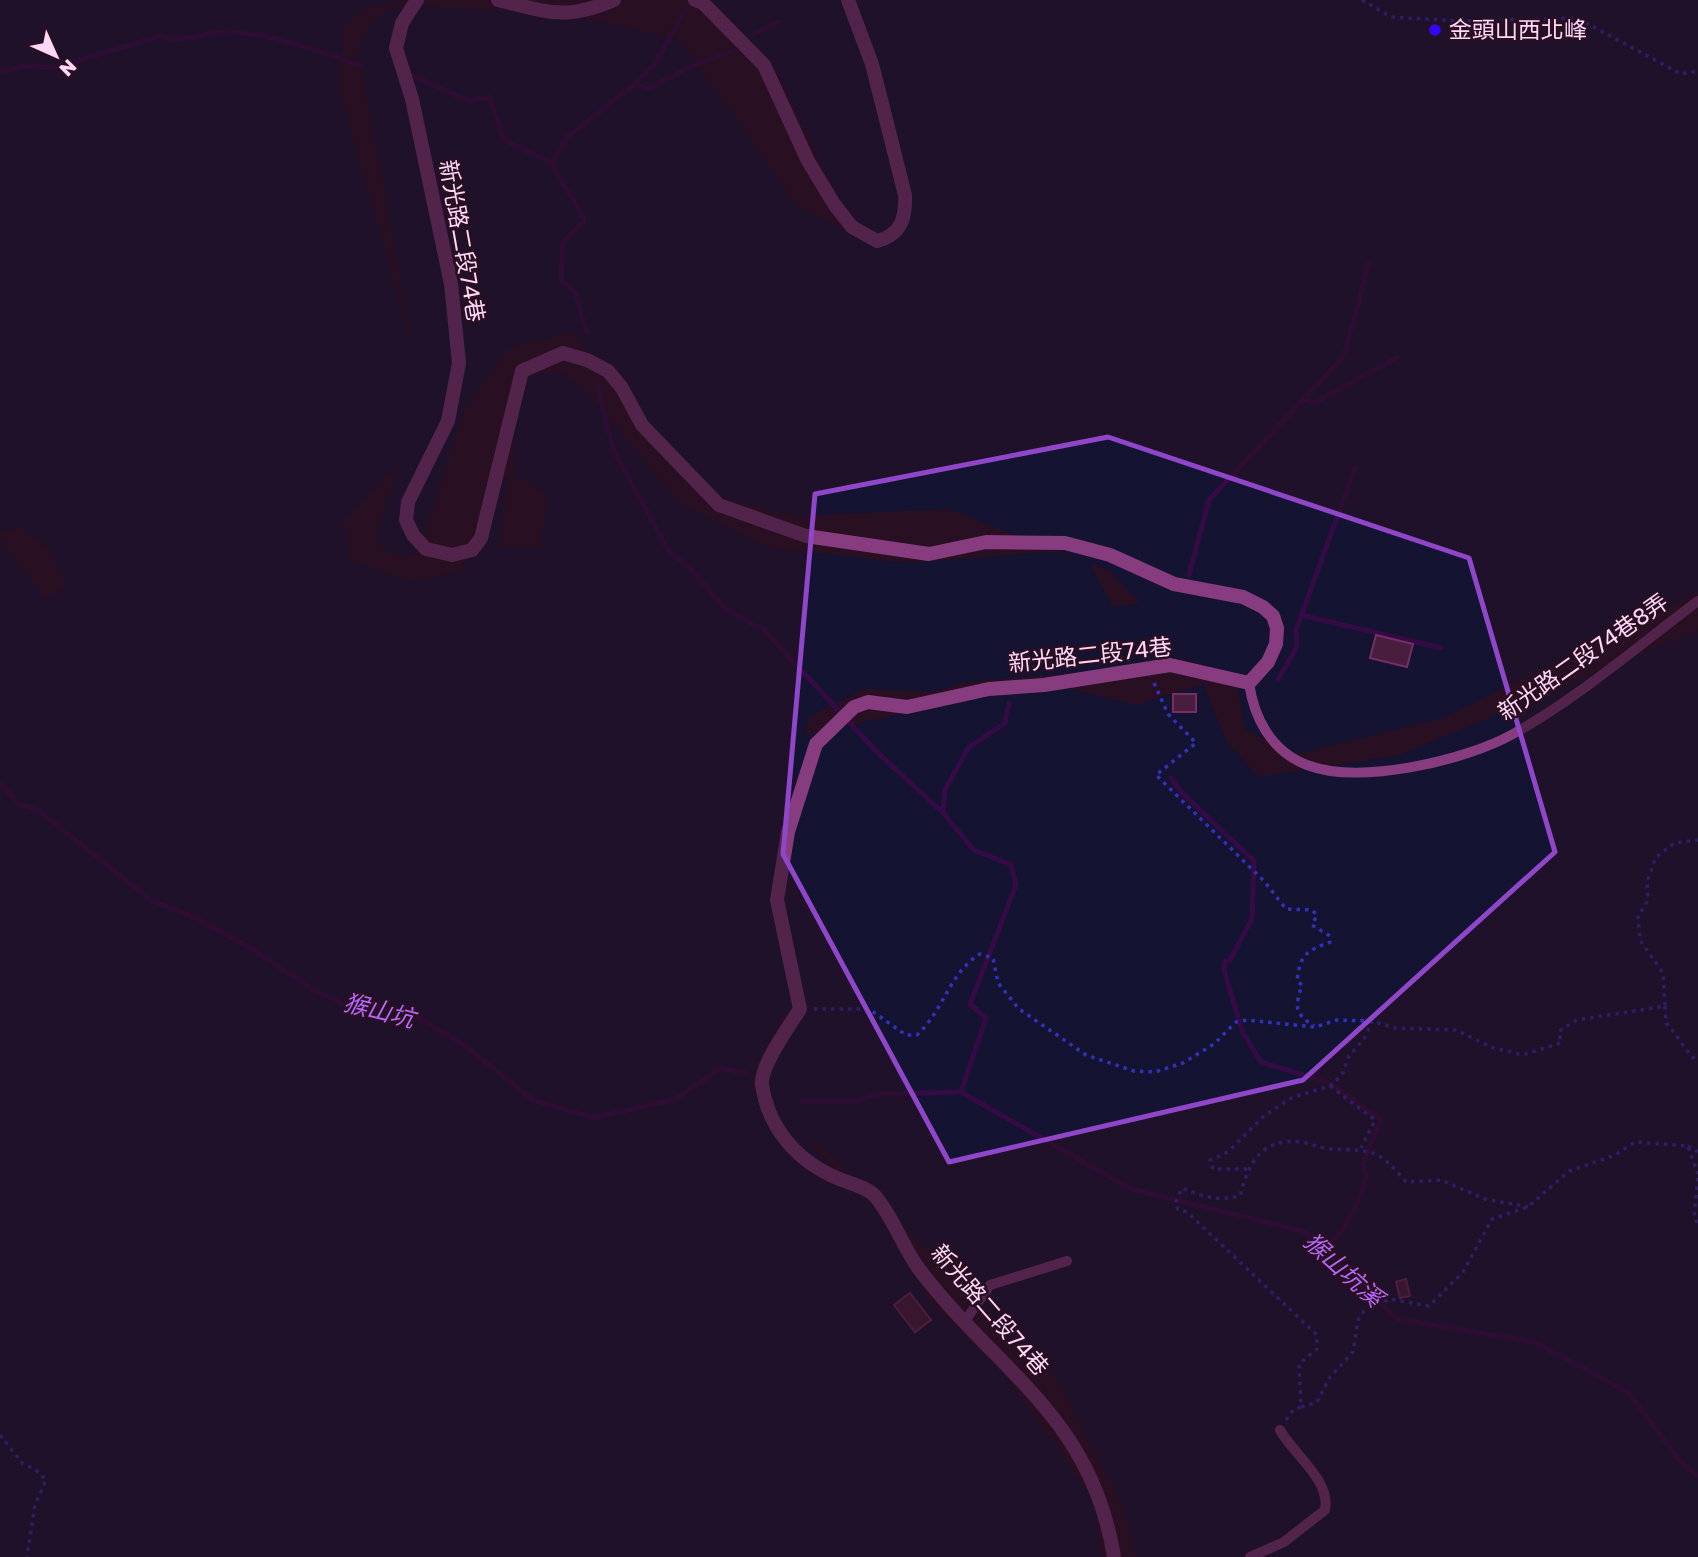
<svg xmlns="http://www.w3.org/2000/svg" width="1698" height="1557" font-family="'Golos Text','Noto Sans TC',sans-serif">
<rect width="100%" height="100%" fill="#281022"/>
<path fill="#141332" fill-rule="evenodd" d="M0 0H406L370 7 344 25 338 85 416 360 361 67 354 59C366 34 372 12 401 5L561 13 680 40 797 205 858 237 778 74 727 15 703 0H1698V592L1443 718 1293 755 1245 729 1235 674 1179 658 1088 672 965 682 935 692 864 689 810 716 805 735 1043 682 1136 705 1203 684 1227 742 1259 777 1400 755 1698 630V1557H1137L1123 1506 1060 1384 829 1153 794 1128 876 1210 931 1303 1008 1379 1093 1500 1102 1557H0V539L46 600 67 584 49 549 19 527 0 532ZM572 332 699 492 793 516 948 509 1080 560 1049 552 908 563 769 548 681 504 584 389 563 372 513 378 515 476 548 494 540 548 500 547 508 482 494 470 465 570 414 582 352 562 343 522 400 462 375 533C381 555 395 560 415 553L426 530 465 408 510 347ZM1089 563 1109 570 1140 603 1113 607ZM789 1006 765 1097 781 1117 752 1089 758 1062Z"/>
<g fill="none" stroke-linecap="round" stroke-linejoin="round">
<g stroke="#350b46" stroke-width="5">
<polyline points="754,34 778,22"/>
<path d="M0 71 28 66 52 68 161 36C183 44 202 32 225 32 262 31 325 52 361 66"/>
<path d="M413 76 469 101 489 97 504 140 553 163C560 185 577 198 584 221L563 242 561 280 575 292 587 333"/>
<polyline points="635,84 655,64 684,11"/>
<polyline points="553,163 567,137 635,84 649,89 683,70 732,51"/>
<polyline points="597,385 613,449 668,550 693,571 724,608 764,630 876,751 943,813"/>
<polyline points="1306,400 1314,403 1398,357"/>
<polyline points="1189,575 1209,500 1344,356 1369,263"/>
<polyline points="1301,615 1441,648"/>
<polyline points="1278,679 1297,647 1296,630 1355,468"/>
<polyline points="1171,778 1181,792 1254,861 1252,919 1230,960 1225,961 1224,970 1242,1031 1261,1062 1330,1083 1381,1120 1363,1163 1366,1177 1355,1209 1342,1231 1323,1250"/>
<polyline points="0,783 18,804 38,810 152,901 187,914 251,948 319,993 350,1007 382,1007 417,1017 468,1048 533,1100 594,1118 675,1099 721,1068 745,1073"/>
<polyline points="961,1092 1131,1189 1303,1231 1397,1319 1535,1342 1629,1393 1680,1461 1698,1476"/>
<polyline points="961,1092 986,1018 970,1004 1016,885 1011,865 974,850 943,813 945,790 968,748 1005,723 1009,703"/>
<polyline points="802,1101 857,1101 876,1094 961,1092"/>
</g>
</g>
<g fill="#491d3d" stroke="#752f62" stroke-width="2">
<polygon points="1376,635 1413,644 1407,667 1370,658"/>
<rect x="1173" y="694" width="23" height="18"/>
<polygon points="1406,1279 1410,1296 1400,1298 1396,1282"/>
<polygon points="910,1293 931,1320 915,1332 894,1305"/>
</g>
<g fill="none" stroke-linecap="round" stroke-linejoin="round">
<g stroke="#3231b9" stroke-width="3.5" stroke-dasharray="3.5 5" stroke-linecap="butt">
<polyline points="1362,0 1391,17 1460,21 1577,18 1681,74 1698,71"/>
<path d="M1154 683 1168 714 1196 743 1156 775 1264 881 1286 909 1312 910 1317 915 1312 925 1330 936V942C1306 951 1300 955 1297 981L1302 985C1295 1007 1294 1013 1314 1026"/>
<path d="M1665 1006 1666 1023C1678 1035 1685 1052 1698 1062"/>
<path d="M814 1009H869L906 1035H917C944 1010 949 973 980 954L993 958 998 983 1019 1009 1086 1055 1134 1071 1155 1072 1183 1063 1214 1044 1236 1022 1247 1020 1315 1027 1337 1020 1372 1021 1395 1028 1456 1030 1491 1047 1522 1055 1561 1043 1559 1031 1577 1020 1665 1006 1663 973 1640 940 1638 917 1648 900 1647 882 1656 857 1674 843 1698 840"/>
<polyline points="1330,1086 1375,1120 1361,1148"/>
<polyline points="1688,1146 1698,1152"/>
<polyline points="1247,1169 1213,1169 1210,1160 1228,1152 1264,1116 1293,1097 1330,1086 1342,1075 1349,1056 1364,1039 1372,1021"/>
<polyline points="1698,1178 1694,1217 1698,1224"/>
<polyline points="1301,1407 1317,1402 1330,1377 1353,1352 1358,1320 1364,1311 1389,1299 1429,1306 1463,1272 1492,1219 1528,1207 1569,1171 1615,1155 1635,1142 1688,1146 1698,1174"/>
<path d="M1286 1420 1293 1410 1301 1407 1299 1364 1317 1349V1335L1187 1212 1178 1209 1175 1204 1182 1188C1203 1197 1218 1201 1240 1196 1249 1162 1261 1138 1301 1142 1311 1143 1322 1149 1332 1149 1375 1152 1376 1147 1406 1182L1441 1180 1485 1199 1528 1207"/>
<polyline points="0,1435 23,1464 35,1469 46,1480 35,1505 27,1557"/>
</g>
<g stroke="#863c7f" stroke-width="10">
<path d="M1249 683C1254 718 1271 751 1307 765 1359 785 1465 761 1513 734 1578 698 1638 646 1698 601"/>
<polyline points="965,1321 990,1285 1067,1261"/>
<path d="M1250 1557 1284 1542 1325 1510C1331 1480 1293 1454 1280 1430"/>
</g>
<g stroke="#863c7f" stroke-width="14">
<path d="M417 0 402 23 396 48 412 99 451 284 459 363 448 421 408 502 406 520 413 535 426 549 452 555 472 550 481 538 522 371 563 353 587 360 608 371 622 388 642 425 719 505 806 536 929 554 986 542 1065 543 1110 555 1174 584 1243 597 1263 607 1273 616 1277 628 1276 644 1268 662 1249 683 1170 665 1044 685 989 689 907 707 868 702 854 707 816 744 788 832 777 900 800 1009C790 1025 760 1066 762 1084 768 1128 797 1161 837 1178 848 1183 867 1187 875 1196 894 1218 902 1246 919 1269 998 1373 1091 1415 1114 1557"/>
<path d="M498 0C548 12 565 21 614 0"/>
<path d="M695 0 703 3 764 65 808 161 834 204 852 227 877 241C901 235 906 218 905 195L872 64 848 0"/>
</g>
</g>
<path d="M0 0H1698V1557H0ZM1108 437 1469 558 1555 852 1303 1080 949 1162 783 854 815 494Z" fill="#281022" fill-opacity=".55" fill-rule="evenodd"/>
<path fill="none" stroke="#8f46c8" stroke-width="5" stroke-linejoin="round" d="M1108 437 1469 558 1555 852 1303 1080 949 1162 783 854 815 494Z"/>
<circle fill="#2f07fc" stroke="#281022" stroke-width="2.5" cx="1435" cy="30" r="7"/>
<g text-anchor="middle" stroke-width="5" stroke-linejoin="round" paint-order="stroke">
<g font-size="23" fill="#ffd8f8" stroke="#281022" text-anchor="start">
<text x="1449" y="38">金頭山西北峰</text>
</g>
<g font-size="23" fill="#ffd8f8" stroke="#281022">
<text transform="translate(462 241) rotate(80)" y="8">新光路二段74巷</text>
<text transform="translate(1090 655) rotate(-6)" y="8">新光路二段74巷</text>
<text transform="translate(1583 657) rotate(-35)" y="8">新光路二段74巷8弄</text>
<text transform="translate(990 1310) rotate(49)" y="8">新光路二段74巷</text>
</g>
<g font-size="24" font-style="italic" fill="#b767fd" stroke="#281022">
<text transform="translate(379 1011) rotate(14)" y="8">猴山坑</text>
<text transform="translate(1343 1270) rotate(42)" y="8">猴山坑溪</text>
</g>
</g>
<g transform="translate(56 56) rotate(135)" stroke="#281022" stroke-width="5" paint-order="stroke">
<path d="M0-5L12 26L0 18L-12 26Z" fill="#ffd8f8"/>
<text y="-10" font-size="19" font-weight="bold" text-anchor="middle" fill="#ffd8f8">N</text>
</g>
</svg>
